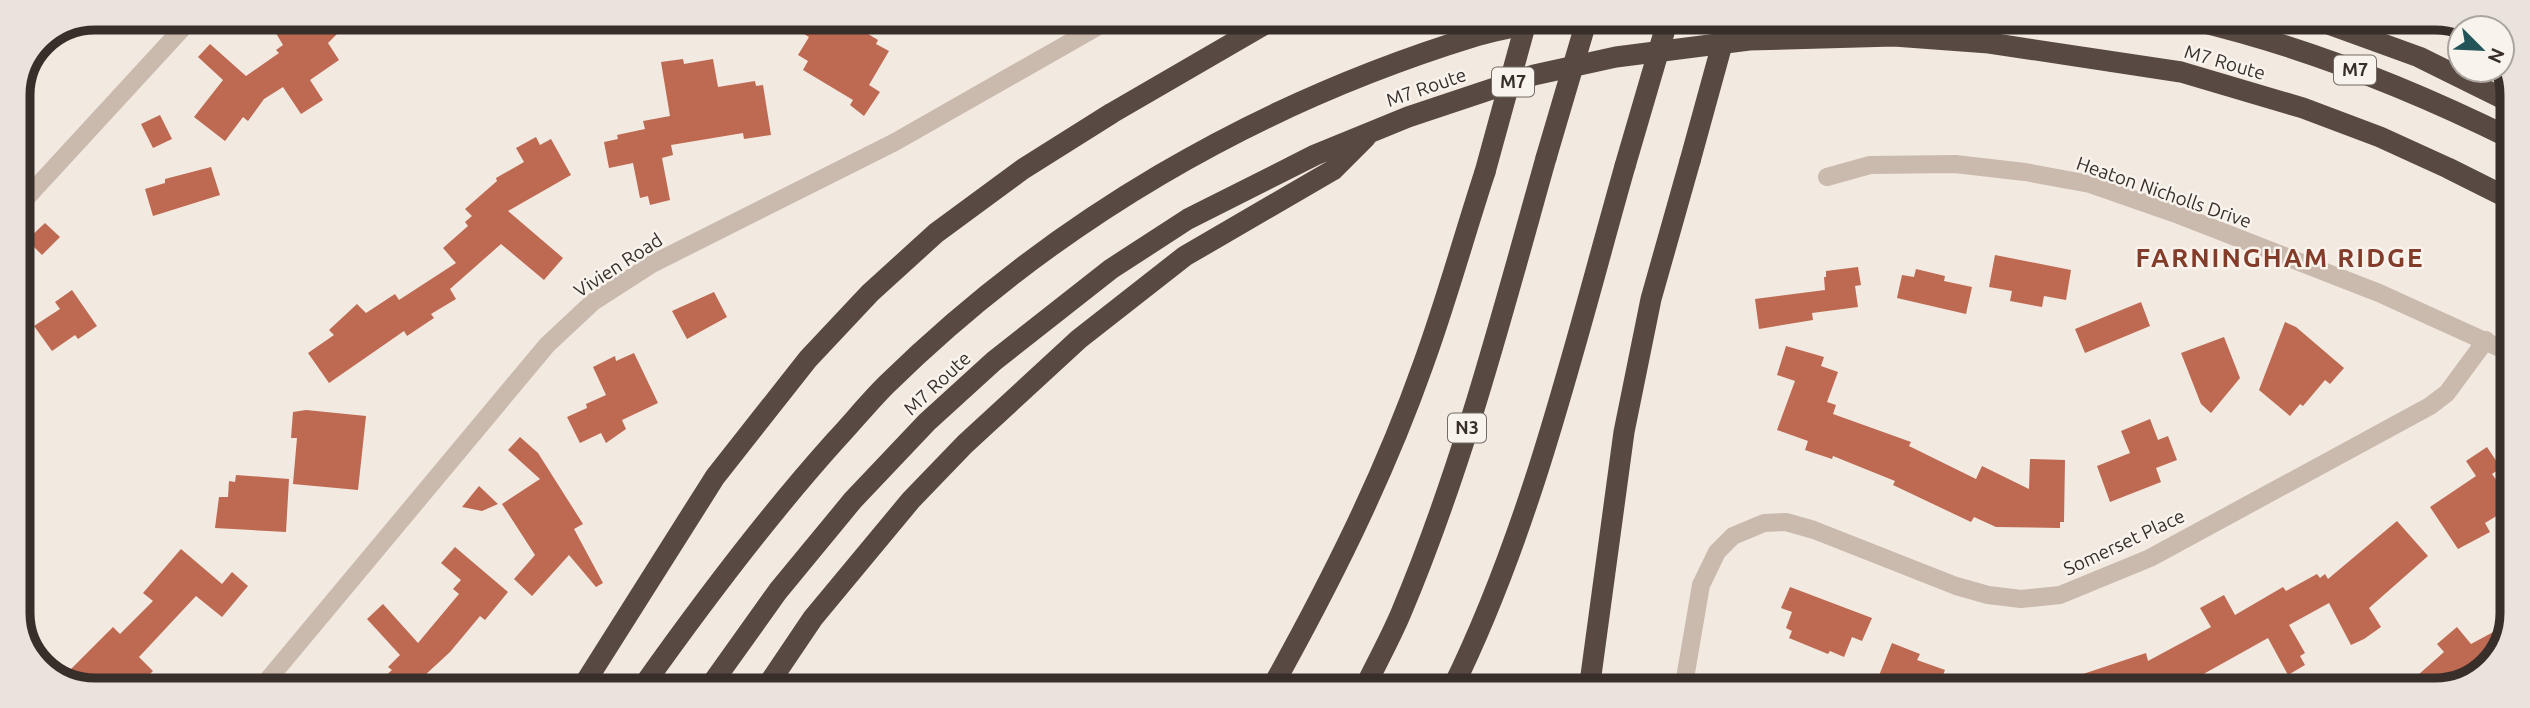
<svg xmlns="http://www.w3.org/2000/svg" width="2530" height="708" font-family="Ubuntu,sans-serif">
<rect width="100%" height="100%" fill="#f2e9e0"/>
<g fill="#be6952">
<polygon points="267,18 353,18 328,43 339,60 310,80 323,100 301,114 283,87 264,99 248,121 243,117 225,141 194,117 223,80 198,57 210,44 246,76 279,53 276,50 283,45"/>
<polygon points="814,18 842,18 878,40 876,44 889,51 869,85 880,92 864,116 850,105 853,100 803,70 808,61 798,55 809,37 804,34"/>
<polygon points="683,59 684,64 713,59 718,87 755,81 756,86 763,85 771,135 744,139 743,133 671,145 673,155 662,158 670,200 650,205 648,196 640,198 633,163 609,168 604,142 618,139 617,135 645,129 643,121 670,116 661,62"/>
<polygon points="160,115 172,139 153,148 141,124"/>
<polygon points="536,137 540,145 551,139 571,175 508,211 563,258 544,280 501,244 450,289 456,299 431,314 434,318 407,336 404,331 329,383 308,353 334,335 329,330 357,304 366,313 395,294 399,300 456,263 443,248 468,226 465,222 472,216 465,209 497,181 496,178 524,162 516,148"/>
<polygon points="211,167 220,195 153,216 145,189 165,183 165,179"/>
<polygon points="45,223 60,237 42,255 27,240"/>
<polygon points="1995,255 2071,270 2066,300 2044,296 2042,307 2010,301 2012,291 1989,287"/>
<polygon points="1858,267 1861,285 1855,286 1858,307 1812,313 1813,320 1759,329 1755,299 1825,290 1824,277 1826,277 1826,271"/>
<polygon points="1916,269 1945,276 1944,281 1972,287 1966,314 1897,298 1902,275 1914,277"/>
<polygon points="72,290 97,326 78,339 75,335 52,351 34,326 60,309 55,302"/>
<polygon points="714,292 727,317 687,339 672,311"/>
<polygon points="2141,302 2150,326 2085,353 2075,329"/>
<polygon points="2285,322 2296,327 2344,368 2330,384 2325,380 2303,406 2300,404 2290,416 2259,390"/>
<polygon points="2224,337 2240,378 2211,413 2201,404 2181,353"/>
<polygon points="1786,346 1824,357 1821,366 1838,372 1827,402 1836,405 1833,414 1911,442 1909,446 1976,479 1982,466 2029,489 2030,459 2065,460 2064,522 2060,522 2060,528 1996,527 1974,517 1971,522 1893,485 1895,481 1833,456 1832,459 1805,450 1808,441 1777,430 1795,381 1777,375"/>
<polygon points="634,353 658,403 622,420 626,429 606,443 601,433 580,443 567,417 587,408 586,404 606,395 593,367 615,356 616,361"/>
<polygon points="306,410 366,416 358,490 293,484 297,438 291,438 293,412"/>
<polygon points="2150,419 2158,440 2168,436 2177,460 2156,468 2161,482 2110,502 2097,466 2130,453 2121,431"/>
<polygon points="520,437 538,453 583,524 574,529 603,583 596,587 569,555 532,596 514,579 535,555 502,504 540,479 508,450"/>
<polygon points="2487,447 2501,468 2492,474 2511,501 2511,507 2485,523 2490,532 2458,549 2430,507 2476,476 2466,461"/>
<polygon points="236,475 289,479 286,532 215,528 219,497 228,497 229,481 235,482"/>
<polygon points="479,486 498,504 482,511 462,507"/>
<polygon points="2397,521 2428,556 2369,608 2381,627 2364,639 2351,645 2329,603 2289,625 2305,653 2300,656 2305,665 2288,675 2268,638 2182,686 2179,681 2149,690 2085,690 2080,675 2146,653 2148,661 2211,627 2200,608 2224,595 2235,615 2283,587 2286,591 2317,574 2320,578 2325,574 2328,579"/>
<polygon points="455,547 508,592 485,620 480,616 450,652 411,688 372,688 392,670 388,667 400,655 367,619 383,604 418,643 459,594 453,589 461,580 441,563"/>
<polygon points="181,549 222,584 232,572 248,586 222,617 196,596 139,657 153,671 136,688 75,688 61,679 113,627 120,634 153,601 143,593"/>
<polygon points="1790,587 1872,618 1862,641 1852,637 1844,657 1830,651 1828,654 1789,638 1792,631 1786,628 1792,612 1781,608"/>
<polygon points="2510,623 2510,633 2483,674 2436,690 2401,690 2444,652 2437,644 2457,627 2471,644"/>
<polygon points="1892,643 1920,654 1917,660 1945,670 1937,690 1909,690 1878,678"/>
</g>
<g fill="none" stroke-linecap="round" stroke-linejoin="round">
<g stroke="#cab9ad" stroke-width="18">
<polyline points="1827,177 1870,165 1955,164 2025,172 2090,184 2179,215 2379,293 2511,353"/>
<polyline points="18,207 192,18"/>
<polyline points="261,688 547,345 593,302 652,264 895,142 1111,19"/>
<polyline points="1683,690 1701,585 1717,552 1733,536 1764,523 1786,522 1814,530 1956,586 1988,595 2021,599 2060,595 2150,558 2430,406 2447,393 2486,340"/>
</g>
<g stroke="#594943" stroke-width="21">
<path d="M2192 20C2303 46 2409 88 2512 139"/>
<polyline points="2317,20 2419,57 2512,103"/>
<polyline points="581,689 715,477 808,359 870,293 936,233 1023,169 1112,113 1274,19"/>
<path d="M641 689C702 603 765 519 835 441 852 423 868 403 886 385 1052 222 1254 104 1476 36 1500 29 1526 25 1550 19"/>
<polyline points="708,689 778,591 853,500 927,422 994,361 1111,269 1188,219 1315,155 1408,117 1534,75 1616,57 1749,40 1894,36 1989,43 2181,72 2303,108 2380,137 2448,168 2512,200"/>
<polyline points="765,689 813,618 911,500 965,444 1079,339 1185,256 1333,170 1366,137"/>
<path d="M1271 689C1329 585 1383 478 1423 365 1446 302 1464 236 1485 172"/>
<path d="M1364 689C1376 664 1390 639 1401 613 1463 466 1503 311 1546 158"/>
<path d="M1452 689C1533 524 1575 342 1625 166"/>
<polyline points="1589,690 1624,432 1651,299 1690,161"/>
</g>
<g stroke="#594943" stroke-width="21">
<polyline points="1546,158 1587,19"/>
<polyline points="1690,161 1729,19"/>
<polyline points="1625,166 1668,19"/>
<polyline points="1485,172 1527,19"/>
</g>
</g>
<g text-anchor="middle" stroke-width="5" stroke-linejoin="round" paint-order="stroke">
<g fill="#f9f3ed" stroke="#726a65" stroke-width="2">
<rect x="2334" y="55.5" width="42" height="29" rx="5"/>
<rect x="1492" y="67.5" width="42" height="29" rx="5"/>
<rect x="1448" y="413.5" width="38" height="29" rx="5"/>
</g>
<g font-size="18" font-weight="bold" fill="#382f2b">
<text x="2355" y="76">M7</text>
<text x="1513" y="88">M7</text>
<text x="1467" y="434">N3</text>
</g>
<g font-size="19" fill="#382f2b" stroke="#f9f3ed">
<text transform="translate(2225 62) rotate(16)" y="7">M7 Route</text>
<text transform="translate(1426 87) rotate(-19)" y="7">M7 Route</text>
<text transform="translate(2164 192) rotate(19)" y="7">Heaton Nicholls Drive</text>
<text transform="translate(618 265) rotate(-33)" y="7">Vivien Road</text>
<text transform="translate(937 383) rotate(-43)" y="7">M7 Route</text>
<text transform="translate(2124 542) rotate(-25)" y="7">Somerset Place</text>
</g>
<g font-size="26" font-weight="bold" letter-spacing="2" fill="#823c29" stroke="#f9f3ed">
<text x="2280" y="267">FARNINGHAM RIDGE</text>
</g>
</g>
<path d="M0 0H2530V708H0ZM95 30H2435A65 65 0 0 1 2500 95V613A65 65 0 0 1 2435 678H95A65 65 0 0 1 30 613V95A65 65 0 0 1 95 30Z" fill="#eae3dd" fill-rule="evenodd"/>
<path fill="none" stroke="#382f2b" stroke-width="9" d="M95 30H2435A65 65 0 0 1 2500 95V613A65 65 0 0 1 2435 678H95A65 65 0 0 1 30 613V95A65 65 0 0 1 95 30Z"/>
<g transform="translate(2481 49) rotate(114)"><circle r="33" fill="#f9f3ed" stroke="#aca59f" stroke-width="2"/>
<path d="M0-5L12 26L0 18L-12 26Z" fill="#235558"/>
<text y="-10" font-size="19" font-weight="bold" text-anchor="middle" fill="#382f2b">N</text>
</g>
</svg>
